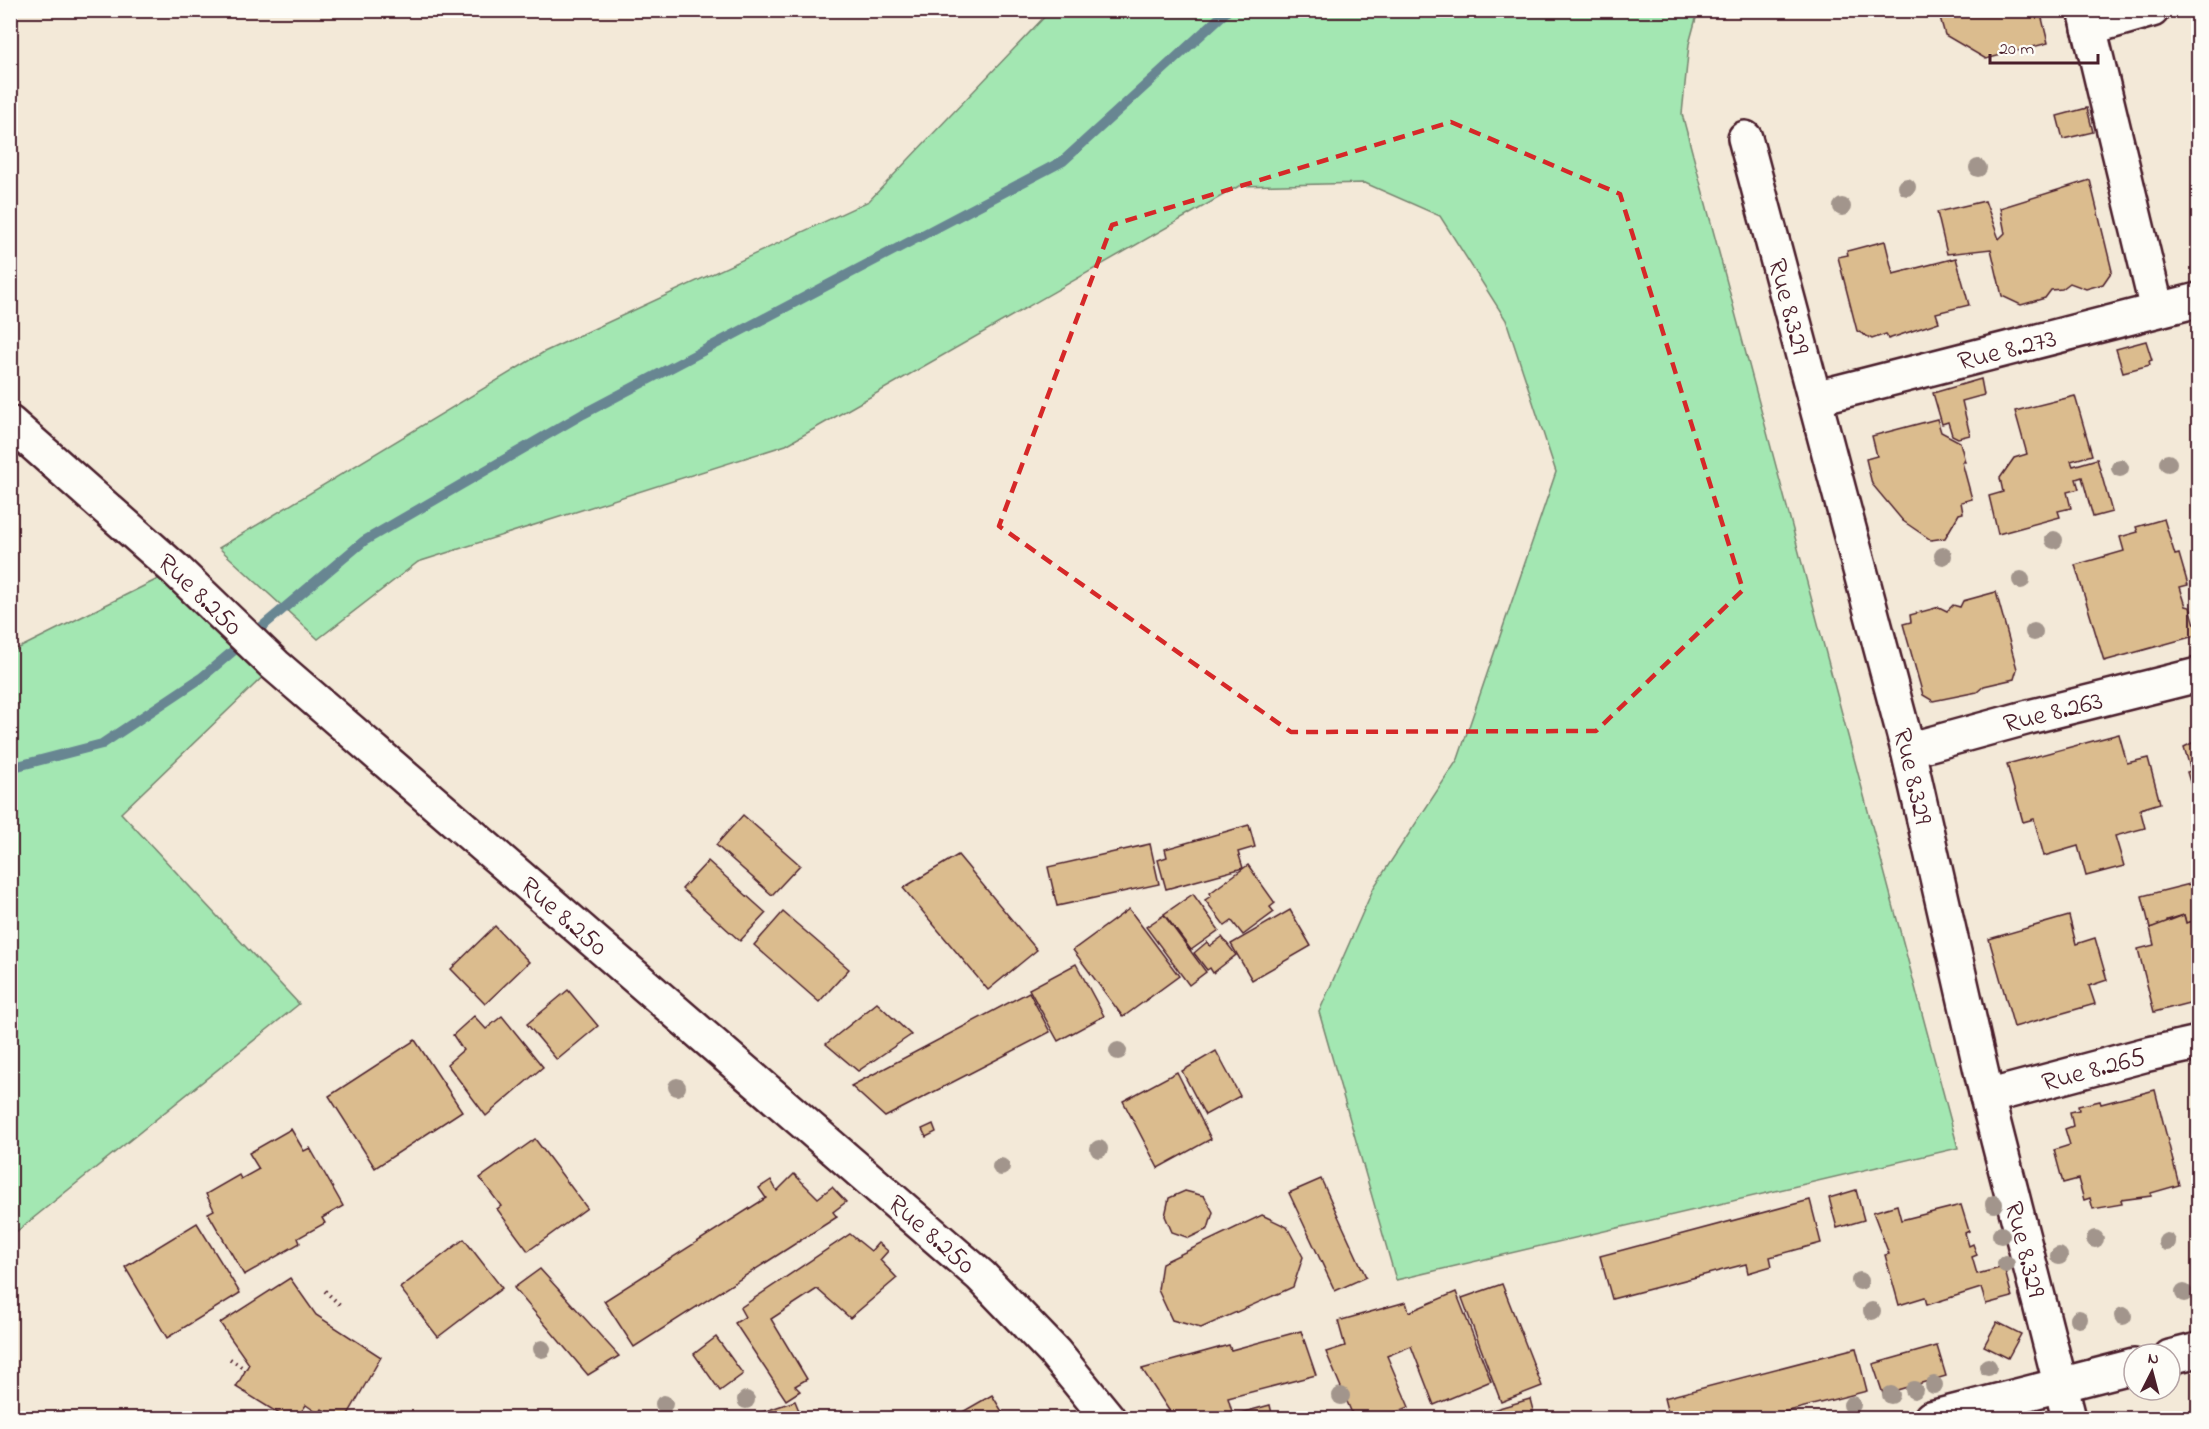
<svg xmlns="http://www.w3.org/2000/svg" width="2209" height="1429" font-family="'Indie Flower',sans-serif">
<rect width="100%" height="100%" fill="#f3e9d8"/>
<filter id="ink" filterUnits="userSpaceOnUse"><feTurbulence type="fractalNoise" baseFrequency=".0167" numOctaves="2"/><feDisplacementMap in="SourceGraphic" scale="12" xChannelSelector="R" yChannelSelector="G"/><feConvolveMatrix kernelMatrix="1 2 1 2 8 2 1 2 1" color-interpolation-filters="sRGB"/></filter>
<g filter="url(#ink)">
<g fill="#a3e7b2" stroke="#76836e" stroke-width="1.5">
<polygon points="1051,10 1698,11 1689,44 1682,114 1958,1148 1396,1280 1319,1012 1374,887 1458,759 1556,472 1506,320 1440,216 1365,183 1239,186 786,445 418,562 318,639 219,548 544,352 869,201"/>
<polygon points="176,570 275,665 121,813 299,1004 11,1236 11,652"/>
</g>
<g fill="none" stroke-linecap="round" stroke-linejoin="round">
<polyline stroke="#678692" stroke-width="10" points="10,768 102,744 201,678 364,541 583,414 1063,161 1228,10"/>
</g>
<g fill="#dbbc8e" stroke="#4a1f2b" stroke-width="1.5">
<polygon points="1938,10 2040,10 2048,43 1986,59 1945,35"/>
<polygon points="2087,108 2093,132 2063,139 2057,116"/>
<polygon points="2090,180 2112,271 2103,284 2086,289 2070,283 2062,289 2051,290 2045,298 2021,305 2002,296 1991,249 1947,254 1937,212 1985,201 1999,239 2005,233 2000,208"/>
<polygon points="1885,241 1893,274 1956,258 1969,305 1936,313 1939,322 1888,339 1886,334 1872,339 1857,331 1838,257 1848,255 1847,251"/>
<polygon points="2146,341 2152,360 2149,361 2150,365 2123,372 2116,349"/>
<polygon points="1981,379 1984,395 1962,401 1970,435 1958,438 1952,435 1948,422 1942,424 1933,393"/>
<polygon points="2075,396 2092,455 2071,461 2073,466 2097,459 2112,512 2093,517 2082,477 2076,479 2079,489 2067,492 2071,508 2058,511 2060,517 1998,534 1989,496 2003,492 2000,478 2014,458 2027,454 2015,411"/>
<polygon points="1937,419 1941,432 1960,442 1965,462 1962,462 1972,499 1961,502 1963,513 1959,514 1945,538 1931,540 1903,521 1872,484 1866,459 1877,456 1872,436"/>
<polygon points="2164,519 2175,555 2179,554 2188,585 2180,587 2186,606 2190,607 2198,635 2104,661 2075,565 2124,551 2120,537 2138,532 2136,527"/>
<polygon points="1996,592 2017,669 2014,679 1984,686 1977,692 1933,701 1923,695 1903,624 1911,622 1910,615 1939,607 1947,611 1953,605 1960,607 1963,601"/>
<polygon points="2119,734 2127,763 2148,758 2160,803 2140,809 2145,828 2115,836 2124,866 2086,876 2078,846 2044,856 2034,819 2023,822 2007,764"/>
<polygon points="2198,740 2198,809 2187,772 2191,771 2184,747"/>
<polygon points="743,815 800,865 772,895 716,845"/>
<polygon points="1249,825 1255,847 1238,852 1243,868 1166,889 1158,860 1167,857 1165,849"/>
<polygon points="1150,844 1159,884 1057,906 1048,867"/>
<polygon points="958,855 1037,950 988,990 903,888"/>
<polygon points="708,861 766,913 740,941 682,889"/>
<polygon points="1248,865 1275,903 1270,907 1274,912 1243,935 1232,921 1225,926 1205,900 1211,896 1210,893"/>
<polygon points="2198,882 2198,920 2186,923 2184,915 2167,920 2167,923 2150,928 2142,896"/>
<polygon points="1193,894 1219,930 1191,950 1164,914"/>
<polygon points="1129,909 1179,976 1123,1017 1073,950"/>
<polygon points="1290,910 1311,946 1252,980 1231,944"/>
<polygon points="783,912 849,969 819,1002 754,945"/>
<polygon points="1164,915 1206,972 1189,985 1146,927"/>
<polygon points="2184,915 2186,923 2198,920 2198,992 2191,994 2193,1002 2154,1012 2138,949 2154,945 2150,928"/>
<polygon points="2069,916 2076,944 2095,938 2107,980 2089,986 2095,1004 2014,1027 1989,939"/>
<polygon points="495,926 529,962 485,1004 451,969"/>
<polygon points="1222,937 1236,955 1213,973 1210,968 1207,970 1194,953 1207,942 1210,946"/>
<polygon points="1076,964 1104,1016 1058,1041 1029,989"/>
<polygon points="568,990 598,1026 557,1060 527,1024"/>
<polygon points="1029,992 1050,1032 885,1117 851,1086"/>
<polygon points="877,1003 911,1035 858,1071 826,1044"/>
<polygon points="474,1016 486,1029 502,1016 543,1067 486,1116 447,1064 463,1050 453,1035"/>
<polygon points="415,1040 462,1111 375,1168 329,1096"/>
<polygon points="1216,1051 1240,1096 1205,1115 1182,1071"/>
<polygon points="1177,1072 1211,1139 1158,1168 1123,1101"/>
<polygon points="2155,1090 2179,1185 2151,1193 2151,1196 2121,1200 2122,1204 2093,1209 2090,1198 2084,1200 2078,1179 2063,1183 2054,1150 2070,1145 2065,1129 2073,1126 2070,1112 2079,1110 2078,1106 2100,1101 2101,1104"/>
<polygon points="933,1124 936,1132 926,1137 922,1129"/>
<polygon points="291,1129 304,1151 310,1148 343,1206 322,1218 325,1223 298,1238 300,1243 244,1275 208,1213 214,1210 206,1194 239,1175 241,1179 259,1169 249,1153"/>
<polygon points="535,1139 587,1208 528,1251 497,1209 501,1206 480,1178"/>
<polygon points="794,1174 818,1198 832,1187 846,1202 833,1212 837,1217 634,1347 604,1301 766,1198 759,1188 771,1180 777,1191"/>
<polygon points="1321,1179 1366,1277 1335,1291 1289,1193"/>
<polygon points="1856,1190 1864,1220 1837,1228 1829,1198"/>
<polygon points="1185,1191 1204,1196 1213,1212 1208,1229 1189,1238 1172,1232 1165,1216 1169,1198"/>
<polygon points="1810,1200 1821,1243 1770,1257 1772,1266 1748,1273 1746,1264 1612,1299 1600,1256"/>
<polygon points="1897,1205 1901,1220 1961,1205 1969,1231 1965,1233 1969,1246 1973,1244 1977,1255 1972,1257 1977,1274 2004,1267 2012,1297 1986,1304 1981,1288 1927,1305 1925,1297 1899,1305 1885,1255 1889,1254 1873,1212"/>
<polygon points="1262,1215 1287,1227 1303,1257 1293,1287 1201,1328 1172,1320 1158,1290 1162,1263"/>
<polygon points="197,1223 240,1293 167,1338 125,1267"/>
<polygon points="850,1234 871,1251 878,1243 888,1251 880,1260 897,1278 850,1318 817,1289 771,1319 807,1379 795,1386 800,1391 786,1400 735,1323 745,1317 740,1308"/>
<polygon points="464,1239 502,1288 438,1337 400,1288"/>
<polygon points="540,1269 619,1356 588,1375 514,1288"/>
<polygon points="290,1278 316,1315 381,1357 346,1418 337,1418 322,1409 319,1414 306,1405 297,1418 286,1418 236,1387 249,1364 220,1323"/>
<polygon points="1502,1284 1542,1386 1501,1402 1462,1298"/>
<polygon points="1456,1292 1491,1381 1434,1405 1411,1346 1387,1356 1409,1407 1381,1418 1354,1418 1326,1352 1345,1346 1338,1321 1406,1302 1409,1312"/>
<polygon points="1997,1322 2021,1334 2008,1358 1984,1346"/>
<polygon points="1301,1331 1316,1375 1228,1398 1233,1415 1270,1405 1273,1418 1174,1418 1142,1369 1229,1345 1231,1350"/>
<polygon points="716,1337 743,1374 720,1391 694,1354"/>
<polygon points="1937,1346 1946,1376 1883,1394 1873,1364"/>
<polygon points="1856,1348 1867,1391 1761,1418 1669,1418 1664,1398"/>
<polygon points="992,1395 1006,1418 952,1418"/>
<polygon points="1530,1399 1535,1418 1465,1418"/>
<polygon points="795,1401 802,1418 745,1418"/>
</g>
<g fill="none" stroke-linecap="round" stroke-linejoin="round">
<defs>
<g id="minor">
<polyline points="2085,10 2157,310"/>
<polyline points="2089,28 2152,10"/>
<path id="s1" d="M1745 138 1908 750 1987 1097 2069 1418"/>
<path id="s2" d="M1815 398 2198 300"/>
<path id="s3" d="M10 423 176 570 275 665 981 1276 1055 1353 1108 1418"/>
<path id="s4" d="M1908 750 2029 717 2198 675"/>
<path id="s5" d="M1987 1097 2144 1055 2198 1043"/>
<polyline points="2170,1357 2198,1350"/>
<polyline points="1931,1418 2134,1366"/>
</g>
</defs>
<use href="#minor" stroke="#4a1f2b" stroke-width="38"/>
<g stroke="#4a1f2b" stroke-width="4" stroke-dasharray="1.5 4.5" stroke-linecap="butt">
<polyline points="325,1291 340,1305"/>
<polyline points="230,1359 246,1370"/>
</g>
<use href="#minor" stroke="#fdfcf7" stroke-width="33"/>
</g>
<g fill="#a2958c">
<circle cx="1978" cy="168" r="9"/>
<circle cx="1907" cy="187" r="9"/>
<circle cx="1842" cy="207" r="9"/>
<circle cx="2168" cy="463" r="9"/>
<circle cx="2120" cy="468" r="9"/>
<circle cx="2054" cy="540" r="9"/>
<circle cx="1943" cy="556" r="9"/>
<circle cx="2021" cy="580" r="9"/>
<circle cx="2034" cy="632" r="9"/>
<circle cx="1118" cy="1051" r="9"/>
<circle cx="677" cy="1087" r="9"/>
<circle cx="1099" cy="1149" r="9"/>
<circle cx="1001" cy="1167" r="9"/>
<circle cx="1994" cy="1204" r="9"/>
<circle cx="2001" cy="1235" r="9"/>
<circle cx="2095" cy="1239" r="9"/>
<circle cx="2167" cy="1242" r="9"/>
<circle cx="2059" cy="1256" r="9"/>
<circle cx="2006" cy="1264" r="9"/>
<circle cx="1860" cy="1281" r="9"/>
<circle cx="2184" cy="1293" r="9"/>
<circle cx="1872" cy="1311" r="9"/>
<circle cx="2123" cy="1316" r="9"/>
<circle cx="2079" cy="1319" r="9"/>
<circle cx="542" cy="1349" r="9"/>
<circle cx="1988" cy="1367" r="9"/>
<circle cx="1934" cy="1385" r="9"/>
<circle cx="1914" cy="1390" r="9"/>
<circle cx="1891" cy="1395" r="9"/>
<circle cx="1341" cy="1396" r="9"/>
<circle cx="746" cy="1400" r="9"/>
<circle cx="664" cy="1404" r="9"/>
<circle cx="1852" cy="1405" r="9"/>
</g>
</g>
<path fill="none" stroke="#d62828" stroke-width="4.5" stroke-dasharray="12 8" stroke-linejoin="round" d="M1451 122 1620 194 1743 590 1596 731 1291 732 999 526 1112 225Z"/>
<g text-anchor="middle" stroke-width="6" stroke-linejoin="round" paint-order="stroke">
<g font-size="27" fill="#4a1f2b" stroke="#fdfcf7">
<text dy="9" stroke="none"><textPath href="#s1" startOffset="174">Rue 8.329</textPath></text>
<text dy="9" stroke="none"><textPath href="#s2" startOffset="198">Rue 8.273</textPath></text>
<text dy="9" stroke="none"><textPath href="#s3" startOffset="256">Rue 8.250</textPath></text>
<text dy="9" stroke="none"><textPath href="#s4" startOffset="150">Rue 8.263</textPath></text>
<text dy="9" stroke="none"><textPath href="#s1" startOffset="660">Rue 8.329</textPath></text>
<text dy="9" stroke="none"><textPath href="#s3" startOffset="742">Rue 8.250</textPath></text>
<text dy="9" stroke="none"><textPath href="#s5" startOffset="110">Rue 8.265</textPath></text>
<text dy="9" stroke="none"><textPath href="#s3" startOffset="1228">Rue 8.250</textPath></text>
<text dy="9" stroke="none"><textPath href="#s1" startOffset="1146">Rue 8.329</textPath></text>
</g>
</g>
<rect width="2209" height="1429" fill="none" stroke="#fdfcf7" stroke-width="36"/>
<rect x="18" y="18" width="2173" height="1393" fill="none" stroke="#4a1f2b" stroke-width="2" filter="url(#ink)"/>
<g transform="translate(2152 1372) rotate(6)"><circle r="28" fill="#fdfcf7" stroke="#b5a4a5" stroke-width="1.5"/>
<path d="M0-4.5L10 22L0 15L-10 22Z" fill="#4a1f2b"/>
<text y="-9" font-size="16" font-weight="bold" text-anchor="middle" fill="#4a1f2b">N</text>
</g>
<path d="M1990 54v9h108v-9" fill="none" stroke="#4a1f2b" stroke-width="3"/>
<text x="1999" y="54" font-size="18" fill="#4a1f2b" stroke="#fdfcf7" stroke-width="4.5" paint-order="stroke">20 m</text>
</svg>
